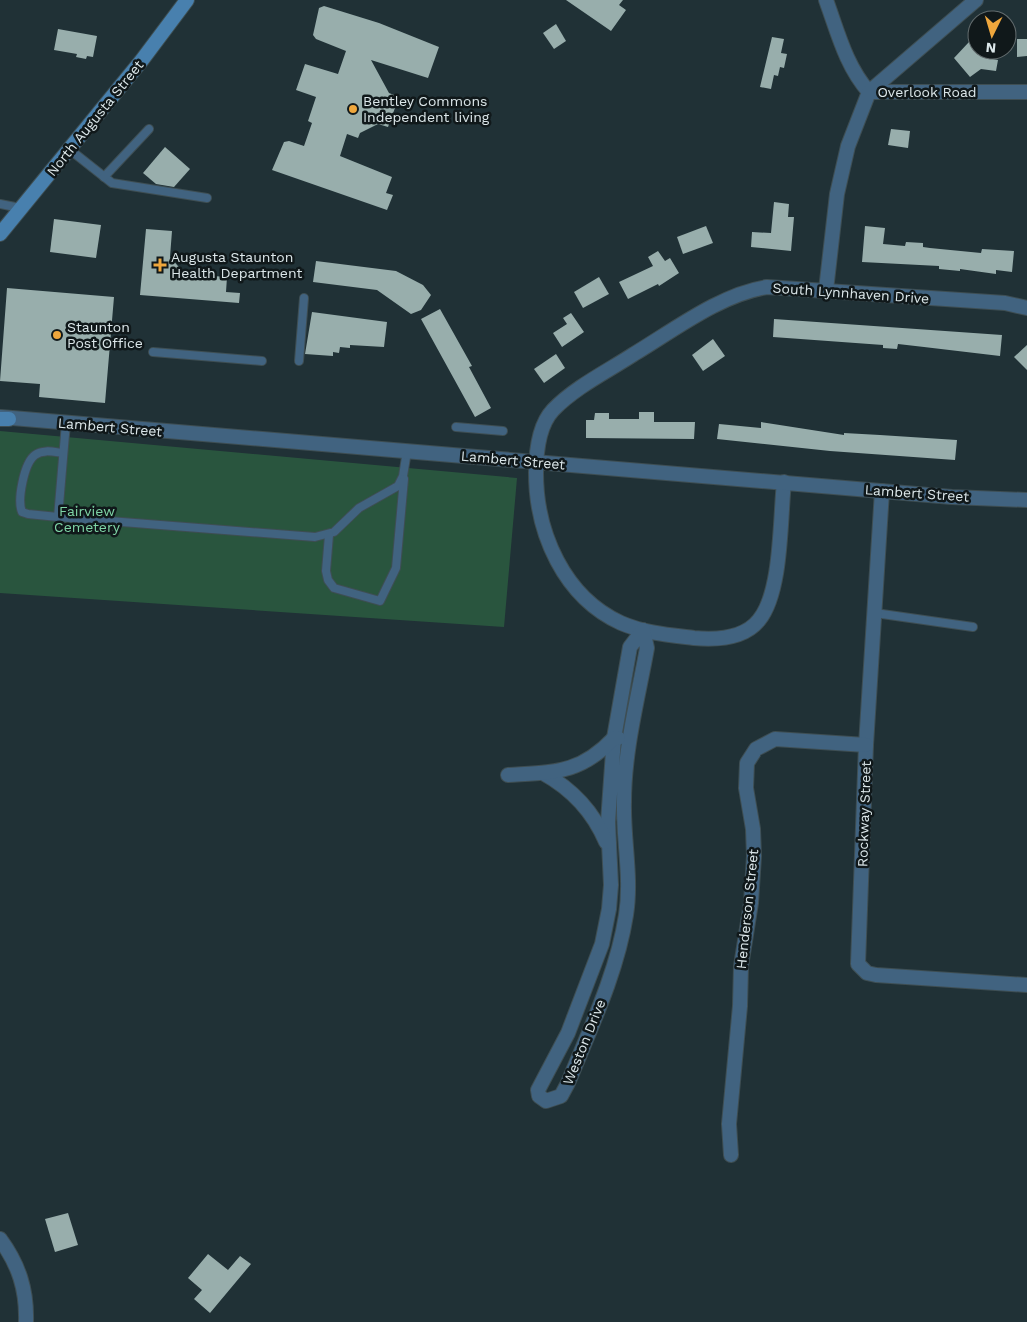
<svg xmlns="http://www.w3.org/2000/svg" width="1027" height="1322" font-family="'Work Sans',sans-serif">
<rect width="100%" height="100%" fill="#203136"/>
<polygon fill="#29553e" points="0,431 517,478 504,627 0,593"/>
<g fill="#98aeac">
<polygon points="566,0 623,0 619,5 626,10 611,31"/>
<polygon points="324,6 379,23 439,47 428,78 371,60 389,93 399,97 388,127 378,124 360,133 358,138 347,134 340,156 392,177 386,193 393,195 387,210 272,170 284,142 289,141 304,146 312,123 308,121 316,97 296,90 305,64 338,74 346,51 316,39 313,35 319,8"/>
<polygon points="556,24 566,41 554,49 543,33"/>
<polygon points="58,29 97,36 93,57 87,56 86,59 76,57 77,54 54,50"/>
<polygon points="772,37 784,39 781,53 787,54 784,68 780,67 778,76 774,75 771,89 760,87"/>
<polygon points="1017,39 1027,39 1027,56 1017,57"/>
<polygon points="969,42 982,57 998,60 996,71 981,69 970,77 954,58"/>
<polygon points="891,129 910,131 908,148 888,145"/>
<polygon points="165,147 190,169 174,187 156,184 143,173"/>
<polygon points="774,202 789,204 788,217 794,217 791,251 751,247 752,232 771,233"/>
<polygon points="54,219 101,225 96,258 50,252"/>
<polygon points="706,226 713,243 683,254 677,237"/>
<polygon points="865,226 885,228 883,244 905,246 906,242 923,243 923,247 930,248 981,253 982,249 1014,251 1012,272 996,270 996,274 960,269 960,271 939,269 939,266 862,262"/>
<polygon points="146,229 172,231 170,257 185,274 227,277 226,292 240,293 239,303 140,295"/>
<polygon points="658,251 665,261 670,258 679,273 659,286 658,284 628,299 619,282 653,266 648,257"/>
<polygon points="316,261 396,271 423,285 431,295 421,310 411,314 377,290 313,282"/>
<polygon points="599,277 609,294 583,308 574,292"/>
<polygon points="7,288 114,297 105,403 39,397 40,384 0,381"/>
<polygon points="440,309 472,366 469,367 491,408 475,417 421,319"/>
<polygon points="312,312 387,322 384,347 350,345 350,348 340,347 339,353 333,352 333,356 305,354"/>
<polygon points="571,313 584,332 562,347 553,333 567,324 563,318"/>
<polygon points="774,319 1002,335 1000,356 924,347 898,344 897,349 883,348 883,345 773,337"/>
<polygon points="713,339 725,356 703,371 692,355"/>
<polygon points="1027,345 1027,370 1014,357"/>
<polygon points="556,354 565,368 544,383 534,369"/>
<polygon points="639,412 654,412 654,422 695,422 694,439 586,438 586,420 594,420 595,413 609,413 609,419 639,419"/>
<polygon points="761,422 844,435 844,433 880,435 957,440 955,460 830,451 717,439 719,424 761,428"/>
<polygon points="68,1213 78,1245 55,1252 45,1219"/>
<polygon points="208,1254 228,1270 240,1256 251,1264 210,1313 194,1299 202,1290 188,1278"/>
</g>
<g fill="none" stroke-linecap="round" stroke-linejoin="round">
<defs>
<g id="service">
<polyline points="69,149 112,183 207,198"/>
<polyline points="104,177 149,129"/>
<polyline points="0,204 20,208"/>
<polyline points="153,352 262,361"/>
<polyline points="299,361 304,298"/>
<polyline points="456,427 503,431"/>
<path d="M63 453C54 452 43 449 35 455 24 463 17 500 22 512L28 514 58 517 315 537 334 532 359 508 398 486 403 476 407 451"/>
<polyline points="58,517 66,423"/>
<polyline points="329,535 326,571 328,580 334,588 380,601 396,568 404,479"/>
<polyline points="875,613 973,627"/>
</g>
<g id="minor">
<path d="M826 0C838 33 846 66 869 92H1027"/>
<polyline points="826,290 837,194 848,146 869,92 976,0"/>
<path d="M784 482C780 519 782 592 759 620 744 639 716 640 694 638 669 635 644 633 621 623 564 597 536 533 536 473 536 453 538 426 553 410 575 387 608 371 634 354 674 330 721 294 767 287L1005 303 1027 308"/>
<polyline points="882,491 866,745 858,964 867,973 876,975 1027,985"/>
<path d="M643 630 647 648C638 698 624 750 624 802 623 840 632 877 626 915 617 973 590 1029 568 1083L561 1096 546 1101 539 1096 538 1090 568 1033 602 944 609 909 611 885 608 822 614 738 630 647Z"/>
<path d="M543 773C572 789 593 811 606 842"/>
<path d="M508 775C554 772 580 774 614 738H618"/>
<polyline points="731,1155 729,1124 740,1006 741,966 751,903 754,856 753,829 746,788 747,763 756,749 775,739 866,745"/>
<path d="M0 1239C19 1265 27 1290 26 1322"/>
</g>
<polyline id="tertiary" points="0,417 952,497 1027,500"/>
<g id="secondary">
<polyline points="0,234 142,60 187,0"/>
<polyline points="0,419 9,419"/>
</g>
</defs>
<use href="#service" stroke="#3e4e53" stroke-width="10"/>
<use href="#minor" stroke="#3e4e53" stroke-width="16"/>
<use href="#tertiary" stroke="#3e4e53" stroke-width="16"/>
<use href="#secondary" stroke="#3e4e53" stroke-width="16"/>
<use href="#service" stroke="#416380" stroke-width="8"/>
<use href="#minor" stroke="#416380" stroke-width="14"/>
<use href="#tertiary" stroke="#416380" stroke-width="14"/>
<use href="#secondary" stroke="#4880ae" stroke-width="14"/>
</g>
<g fill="#efa73d" stroke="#10181a" stroke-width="2">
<circle cx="353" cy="109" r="5"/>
<path d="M157.5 257.5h5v5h5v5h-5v5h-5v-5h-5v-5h5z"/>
<circle cx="57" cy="335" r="5"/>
</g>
<g text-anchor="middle" stroke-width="5" stroke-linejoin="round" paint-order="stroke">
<g font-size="14" fill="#dce7ea" stroke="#10181a">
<text x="927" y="97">Overlook Road</text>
<text transform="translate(95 118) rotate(-51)" y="5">North Augusta Street</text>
<text transform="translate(851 293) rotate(4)" y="5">South Lynnhaven Drive</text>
<text transform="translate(110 427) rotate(5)" y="5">Lambert Street</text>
<text transform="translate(513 460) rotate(5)" y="5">Lambert Street</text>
<text transform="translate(917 493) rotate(4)" y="5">Lambert Street</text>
<text transform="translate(864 814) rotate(-88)" y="5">Rockway Street</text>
<text transform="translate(747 909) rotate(-84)" y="5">Henderson Street</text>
<text transform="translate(584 1042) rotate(-68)" y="5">Weston Drive</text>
</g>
<g font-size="14" fill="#dce7ea" stroke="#10181a" text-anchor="start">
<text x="363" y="106">Bentley Commons<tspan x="363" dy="16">Independent living</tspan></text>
<text x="171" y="262">Augusta Staunton<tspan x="171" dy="16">Health Department</tspan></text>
<text x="67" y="332">Staunton<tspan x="67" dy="16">Post Office</tspan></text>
</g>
<g font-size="14" fill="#7fd5a6" stroke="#10181a">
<text x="87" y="516">Fairview<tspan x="87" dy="16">Cemetery</tspan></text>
</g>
</g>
<g transform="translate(992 35) rotate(185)"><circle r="24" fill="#10181a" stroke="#626b6d"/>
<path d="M0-4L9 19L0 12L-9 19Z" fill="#efa73d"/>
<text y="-8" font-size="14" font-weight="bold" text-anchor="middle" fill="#dce7ea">N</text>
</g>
</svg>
